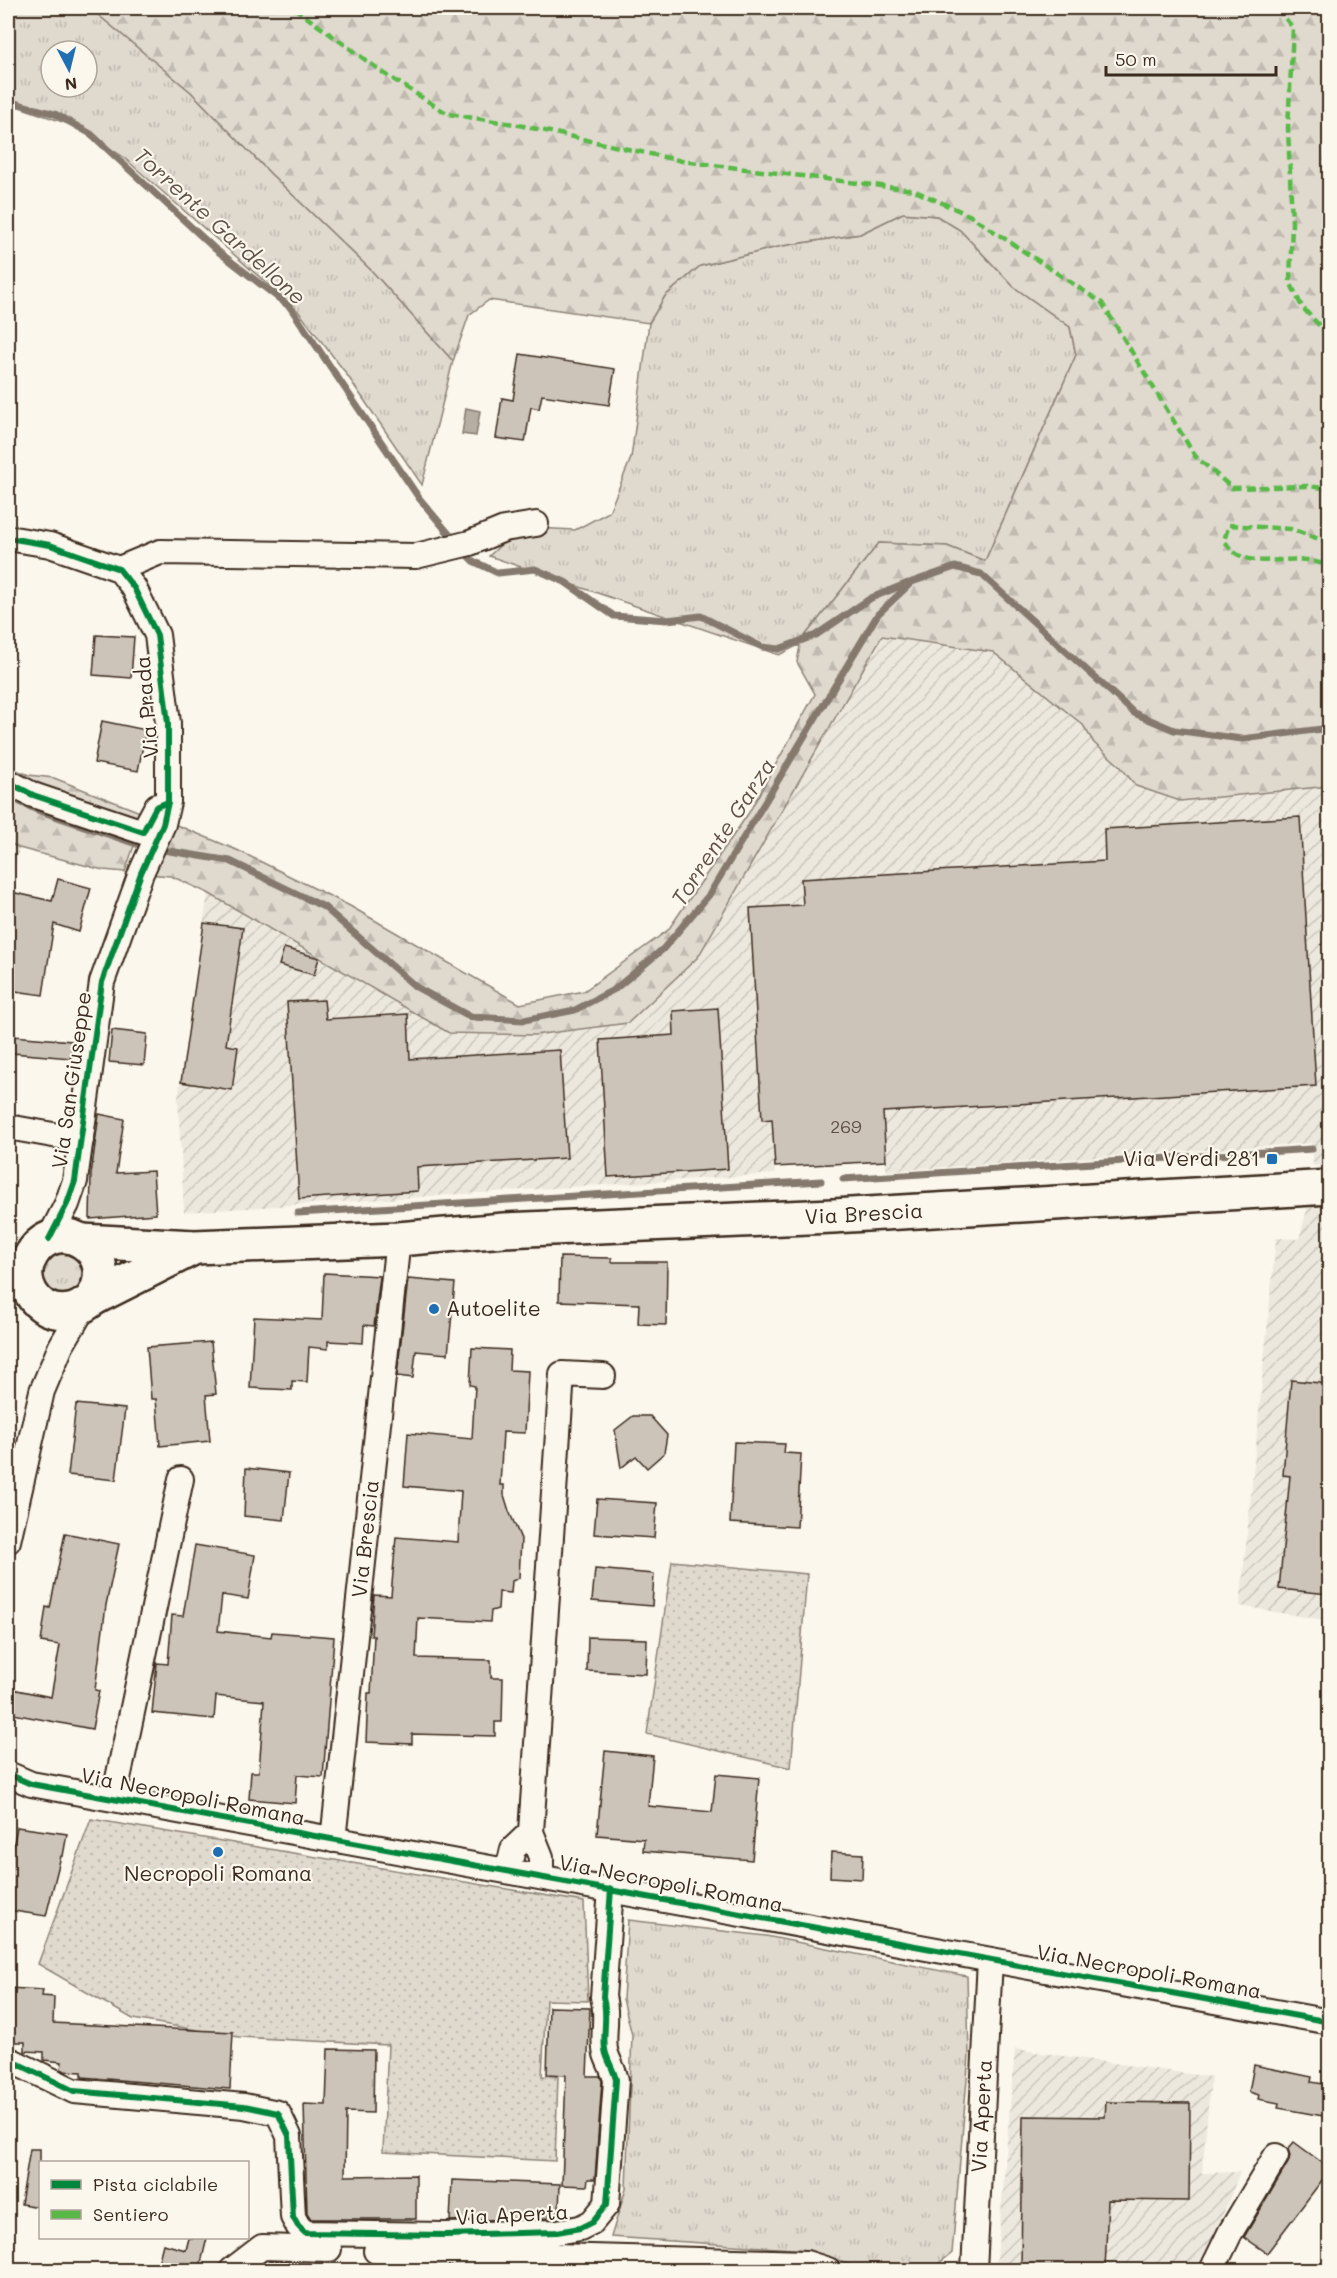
<svg xmlns="http://www.w3.org/2000/svg" width="1337" height="2278" font-family="Mali,sans-serif">
<defs>
<pattern id="industrial-furrows" width="10" height="10" patternUnits="userSpaceOnUse" patternTransform="scale(1.5)"><rect width="10" height="10" fill="#ede8dd"/><path d="M-1 1l2-2M0 10L10 0M9 11l2-2" fill="none" stroke="#ccc7bd"/></pattern>
<pattern id="grass-tufts" width="24" height="20" patternUnits="userSpaceOnUse" patternTransform="scale(1.5)"><rect width="24" height="20" fill="#dfd9ce"/><path d="M3 7l-1-3M5 7V3M7 7l1-3M15 17l-1-3M17 17v-4M19 17l1-3" fill="none" stroke="#c0bab0"/></pattern>
<pattern id="forest-firs" width="22" height="20" patternUnits="userSpaceOnUse" patternTransform="scale(1.5)"><rect width="22" height="20" fill="#dfd9ce"/><path d="M5 1l3.5 6h-7zM16 11l3.5 6h-7z" fill="#c0bab0"/></pattern>
<pattern id="park-dots" width="8" height="8" patternUnits="userSpaceOnUse" patternTransform="scale(1.5)"><rect width="8" height="8" fill="#dfd9ce"/><path d="M2 2h.1M6 6h.1" fill="none" stroke="#c0bab0" stroke-width="1.8" stroke-linecap="round"/></pattern>
</defs>
<rect width="100%" height="100%" fill="#fbf7ec"/>
<filter id="ink" filterUnits="userSpaceOnUse"><feTurbulence type="fractalNoise" baseFrequency=".0167" numOctaves="2"/><feDisplacementMap in="SourceGraphic" scale="12" xChannelSelector="R" yChannelSelector="G"/><feConvolveMatrix kernelMatrix="1 2 1 2 8 2 1 2 1" color-interpolation-filters="sRGB"/></filter>
<g filter="url(#ink)">
<g fill="url(#industrial-furrows)">
<polygon points="882,636 993,652 1083,725 1094,743 1120,766 1136,786 1329,786 1329,1165 1313,1166 1311,1143 887,1171 885,1161 775,1167 775,1174 184,1212 178,1098 208,892 449,1033 698,957"/>
<polygon points="8,842 19,848 8,901"/>
<polygon points="1329,1205 1329,1621 1240,1606 1276,1238 1299,1239 1308,1206"/>
<polygon points="1015,2049 1211,2077 1202,2173 1240,2172 1201,2270 996,2270"/>
</g>
<g fill="url(#grass-tufts)" stroke="#8d8276" stroke-width="1.5" fill-rule="evenodd">
<path d="M8 8H90L191 92 271 174 372 271 453 361 422 485 345 372 298 311 122 156 77 127 8 103ZM51 51H87V87H51Z"/>
<polygon points="903,213 937,216 960,230 1014,287 1070,327 1076,355 985,561 947,546 879,543 797,646 779,655 489,556 505,541 535,528 575,530 609,512 631,458 649,323 665,296 700,266 782,246 860,234"/>
<circle cx="63" cy="1274" r="21"/>
<polygon points="628,1920 766,1936 967,1976 969,2055 952,2253 930,2270 865,2270 809,2250 611,2237 626,2188 632,2035 623,1999"/>
</g>
<g fill="url(#forest-firs)" stroke="#8d8276" stroke-width="1.5">
<polygon points="90,8 1329,8 1329,786 1180,801 1136,786 1120,766 1094,743 1083,725 993,652 882,636 698,957 628,1023 534,1035 449,1033 208,893 171,876 147,874 174,824 237,850 350,906 520,1004 584,991 668,930 748,814 815,694 797,662 800,646 797,646 879,543 947,546 985,561 1076,355 1070,327 1014,287 960,230 937,216 903,213 860,234 782,246 700,266 665,296 649,323 489,300 469,315 453,361 372,271 271,174 191,92"/>
<polygon points="8,767 29,775 54,778 145,814 125,872 103,870 19,848 8,842"/>
</g>
<g fill="url(#park-dots)" stroke="#8d8276" stroke-width="1.5">
<polygon points="672,1561 807,1574 791,1768 647,1734"/>
<polygon points="91,1819 584,1902 588,2001 546,2000 542,2076 558,2077 555,2161 383,2152 388,2045 239,2037 133,2019 38,1964"/>
</g>
<polygon fill="#b6aea2" stroke="#85796d" stroke-width="1.5" points="466,408 480,411 476,436 462,434"/>
<g fill="none" stroke-linecap="round" stroke-linejoin="round">
<g stroke="#85796d" stroke-width="7">
<polyline points="8,101 55,114 91,134 215,249 290,307 419,498 455,541"/>
<polyline points="463,551 473,561 498,573 535,569 565,582 614,616 667,620 701,616 762,647 779,649 816,635 871,598 908,583"/>
<polyline points="8,796 37,810 145,847 230,861 324,907 416,987 471,1017 524,1020 575,1010 615,989 663,949 709,895 878,614 912,582 955,567 981,574 1134,713 1174,730 1242,739 1330,728"/>
<polyline points="843,1179 1312,1149"/>
<polyline points="298,1213 821,1181"/>
</g>
</g>
<g fill="#ccc4b9" stroke="#3b2a1e" stroke-width="1.5">
<polygon points="520,354 615,369 609,405 542,395 539,409 531,407 525,442 496,438 502,398 513,400"/>
<polygon points="96,635 134,637 131,678 93,675"/>
<polygon points="102,721 146,730 138,771 94,763"/>
<polygon points="1300,817 1316,1086 883,1112 886,1161 775,1167 772,1119 762,1120 750,908 803,905 801,879 1105,861 1104,829"/>
<polygon points="58,879 91,888 79,932 54,924 43,995 8,990 8,909 11,892 52,901"/>
<polygon points="204,923 243,928 226,1045 238,1047 232,1090 181,1082"/>
<polygon points="284,948 319,958 314,975 279,965"/>
<polygon points="324,1000 326,1019 408,1014 410,1059 560,1050 567,1158 417,1167 418,1191 299,1199 287,1002"/>
<polygon points="718,1008 728,1169 608,1177 600,1040 674,1035 673,1011"/>
<polygon points="112,1030 147,1034 144,1065 109,1062"/>
<polygon points="13,1036 72,1041 71,1058 12,1053"/>
<polygon points="99,1114 124,1119 116,1173 153,1171 156,1214 90,1219 91,1175"/>
<polygon points="560,1257 612,1258 612,1262 667,1262 666,1325 638,1324 639,1304 559,1301"/>
<polygon points="324,1273 380,1276 374,1326 364,1325 363,1343 328,1341 328,1349 309,1347 307,1382 292,1381 292,1390 250,1388 254,1317 322,1320"/>
<polygon points="408,1279 455,1283 448,1354 416,1351 413,1378 397,1376"/>
<polygon points="211,1342 216,1394 206,1395 210,1441 160,1446 156,1399 151,1399 147,1347"/>
<polygon points="472,1348 510,1350 509,1370 528,1371 525,1433 503,1432 500,1485 504,1485 504,1495 509,1511 521,1539 519,1578 512,1581 511,1593 499,1592 498,1609 491,1611 490,1622 418,1618 416,1658 491,1660 491,1678 503,1678 502,1722 495,1722 495,1736 412,1734 412,1744 366,1742 368,1693 371,1693 374,1636 371,1636 374,1595 391,1596 396,1537 458,1542 461,1491 404,1486 408,1433 472,1439 475,1386 470,1385"/>
<polygon points="1291,1380 1329,1384 1329,1594 1279,1589 1290,1476 1283,1475"/>
<polygon points="76,1404 125,1409 116,1480 68,1475"/>
<polygon points="633,1416 650,1416 667,1435 664,1453 647,1468 636,1456 621,1468 615,1430"/>
<polygon points="734,1442 785,1444 784,1453 801,1454 797,1527 730,1523"/>
<polygon points="246,1468 289,1473 284,1520 244,1516"/>
<polygon points="597,1499 657,1503 654,1538 594,1534"/>
<polygon points="65,1533 119,1544 106,1605 95,1690 99,1691 92,1729 8,1713 12,1689 51,1697 60,1645 41,1642 46,1607 50,1608"/>
<polygon points="195,1545 255,1555 248,1599 222,1595 218,1631 271,1637 272,1632 334,1637 323,1777 297,1775 295,1803 249,1799 251,1772 259,1772 264,1701 216,1696 214,1719 152,1713 157,1663 168,1664 172,1615 183,1616"/>
<polygon points="595,1569 654,1574 652,1606 592,1601"/>
<polygon points="588,1637 647,1639 646,1674 587,1671"/>
<polygon points="605,1751 653,1756 648,1806 712,1812 716,1774 759,1778 752,1860 643,1851 644,1839 597,1835"/>
<polygon points="17,1827 67,1834 63,1856 61,1856 46,1916 8,1910 8,1873"/>
<polygon points="831,1852 863,1854 862,1879 830,1877"/>
<polygon points="8,1988 43,1990 42,1996 54,1997 53,2023 233,2032 230,2089 82,2077 82,2072 65,2071 61,2069 62,2062 44,2060 44,2052 25,2051 25,2042 8,2042"/>
<polygon points="549,2007 590,2008 587,2076 600,2076 602,2081 595,2179 588,2179 587,2186 562,2185 566,2075 547,2074"/>
<polygon points="328,2049 374,2050 373,2113 346,2112 345,2176 416,2175 416,2219 311,2219 307,2213 304,2104 326,2105"/>
<polygon points="1254,2065 1312,2077 1311,2082 1329,2085 1329,2117 1278,2108 1279,2103 1258,2099 1259,2095 1249,2092"/>
<polygon points="1106,2102 1190,2103 1189,2201 1108,2200 1105,2270 1021,2269 1023,2116 1105,2117"/>
<polygon points="1294,2142 1329,2168 1329,2171 1267,2253 1244,2237 1288,2163 1290,2156 1288,2149"/>
<polygon points="30,2149 40,2149 40,2207 21,2204"/>
<polygon points="452,2180 560,2184 559,2211 548,2211 548,2218 450,2221"/>
<polygon points="189,2238 207,2238 199,2271 156,2271 163,2244 186,2250"/>
</g>
<g fill="none" stroke-linecap="round" stroke-linejoin="round">
<defs>
<g id="street">
<polyline points="8,538 50,545 119,569 134,588 157,635 168,723 168,802 163,824 141,873 102,982 75,1181 67,1204 49,1239"/>
<polyline points="119,569 160,552 416,556 470,543 504,529 536,524"/>
<polyline points="8,782 33,795 143,832 157,806"/>
<polyline points="8,1127 81,1140"/>
<polyline points="8,1541 42,1391 61,1346 85,1305"/>
<polyline points="8,1774 31,1784 1330,2022"/>
<polyline points="114,1798 181,1479"/>
<path id="s1" d="M333 1840 398 1239"/>
<polyline points="508,1870 513,1849 531,1832"/>
<polyline points="541,1876 541,1857 531,1832 562,1374 603,1376"/>
<path d="M8 2059 74 2091 244 2106 278 2113 289 2136 293 2217 298 2226 305 2233 446 2235 557 2232 580 2228 592 2222 607 2204 616 2080C614 2071 609 2063 606 2054 601 2038 609 2017 603 1997L611 1889"/>
<polyline points="376,2251 806,2263 828,2270"/>
<polyline points="232,2270 262,2247 329,2249"/>
<path id="s2" d="M974 2270 990 1960"/>
<polyline points="1212,2270 1230,2233 1276,2156"/>
</g>
<g id="secondary">
<path id="s3" d="M82 1241 194 1247 398 1239 504 1230 833 1216 1330 1187"/>
<path d="M92 1299C123 1252 59 1211 32 1254 24 1266 24 1281 31 1293 39 1307 54 1314 70 1311 82 1309 88 1301 98 1296 130 1280 161 1264 193 1248"/>
</g>
</defs>
<use href="#street" stroke="#3b2a1e" stroke-width="28"/>
<use href="#secondary" stroke="#3b2a1e" stroke-width="38"/>
<use href="#street" stroke="#fbf7ec" stroke-width="24"/>
<use href="#secondary" stroke="#fbf7ec" stroke-width="33"/>
<g stroke="#58b947" stroke-width="4.5" stroke-dasharray="9 4.5" stroke-linecap="butt">
<polyline points="294,8 385,74 448,114 514,124 682,161 913,190 969,215 1102,303 1195,456 1232,488 1308,486 1330,489"/>
<polyline points="1277,8 1293,28 1288,128 1292,223 1290,282 1302,307 1330,337"/>
<path d="M1330 543 1291 529 1229 525 1224 540C1241 571 1278 557 1307 560 1314 561 1322 564 1330 566"/>
</g>
<defs>
<g id="cycleway">
<polyline points="8,538 50,545 119,569 134,588 157,635 168,723 168,802 163,824 141,873 102,982 75,1181 67,1204 49,1239"/>
<polyline points="8,782 33,795 143,832 156,807 168,802"/>
<polyline points="8,1774 31,1784 1330,2022"/>
<path d="M8 2059 74 2091 244 2106 278 2113 289 2136 293 2217 298 2226 305 2233 446 2235 557 2232 580 2228 592 2222 607 2204 616 2080C614 2071 609 2063 606 2054 601 2038 609 2017 603 1997L611 1889"/>
</g>
</defs>
<use href="#cycleway" stroke="#fbf7ec" stroke-width="10"/>
<use href="#cycleway" stroke="#00873e" stroke-width="6"/>
</g>
</g>
<g fill="#1f6fb2" stroke="#fbf7ec" stroke-width="2">
<rect x="1266" y="1153" width="12" height="12" rx="3"/>
<circle cx="434" cy="1309" r="6"/>
<circle cx="218" cy="1852" r="6"/>
</g>
<g text-anchor="middle" stroke-width="4.5" stroke-linejoin="round" paint-order="stroke">
<g font-size="18" fill="#5f5045">
<text x="846" y="1133">269</text>
</g>
<g font-size="21" fill="#3b2a1e" stroke="#fbf7ec">
<text transform="translate(147 707) rotate(-95)" y="7">Via Prada</text>
<text transform="translate(72 1080) rotate(-82)" y="7">Via San Giuseppe</text>
<text dy="7" stroke="none"><textPath href="#s3" startOffset="783">Via Brescia</textPath></text>
<text dy="7" stroke="none"><textPath href="#s1" startOffset="303">Via Brescia</textPath></text>
<text transform="translate(193 1797) rotate(11)" y="7">Via Necropoli Romana</text>
<text transform="translate(671 1884) rotate(11)" y="7">Via Necropoli Romana</text>
<text transform="translate(1149 1972) rotate(10)" y="7">Via Necropoli Romana</text>
<text dy="7" stroke="none"><textPath href="#s2" startOffset="154">Via Aperta</textPath></text>
<text transform="translate(512 2215) rotate(-3)" y="7">Via Aperta</text>
</g>
<g font-size="21" fill="#3b2a1e" stroke="#fbf7ec" text-anchor="end">
<text x="1260" y="1166">Via Verdi 281</text>
<text x="446" y="1316" text-anchor="start">Autoelite</text>
<text x="218" y="1881" text-anchor="middle">Necropoli Romana</text>
</g>
<g font-size="22" font-style="italic" fill="#605246" stroke="#fbf7ec">
<text transform="translate(220 226) rotate(42)" y="8">Torrente Gardellone</text>
<text transform="translate(723 832) rotate(-57)" y="8">Torrente Garza</text>
</g>
</g>
<rect width="1337" height="2278" fill="none" stroke="#fbf7ec" stroke-width="30"/>
<rect x="15" y="15" width="1307" height="2248" fill="none" stroke="#3b2a1e" stroke-width="2" filter="url(#ink)"/>
<rect x="39" y="2161" width="210" height="78" fill="#fbf7ec" stroke="#aea59a" stroke-width="1.5"/>
<rect x="51" y="2180" width="30" height="9" fill="#00873e" stroke="#aea59a" stroke-width="1.5"/>
<text x="93" y="2191" font-size="18" fill="#3b2a1e">Pista ciclabile</text>
<rect x="51" y="2210" width="30" height="9" fill="#58b947" stroke="#aea59a" stroke-width="1.5"/>
<text x="93" y="2221" font-size="18" fill="#3b2a1e">Sentiero</text>
<g transform="translate(69 69) rotate(173)"><circle r="28" fill="#fbf7ec" stroke="#aea59a" stroke-width="1.5"/>
<path d="M0-4.5L10 22L0 15L-10 22Z" fill="#1f6fb2"/>
<text y="-9" font-size="16" font-weight="bold" text-anchor="middle" fill="#3b2a1e">N</text>
</g>
<path d="M1106 66v9h170v-9" fill="none" stroke="#3b2a1e" stroke-width="3"/>
<text x="1115" y="66" font-size="18" fill="#3b2a1e" stroke="#fbf7ec" stroke-width="4.5" paint-order="stroke">50 m</text>
</svg>
